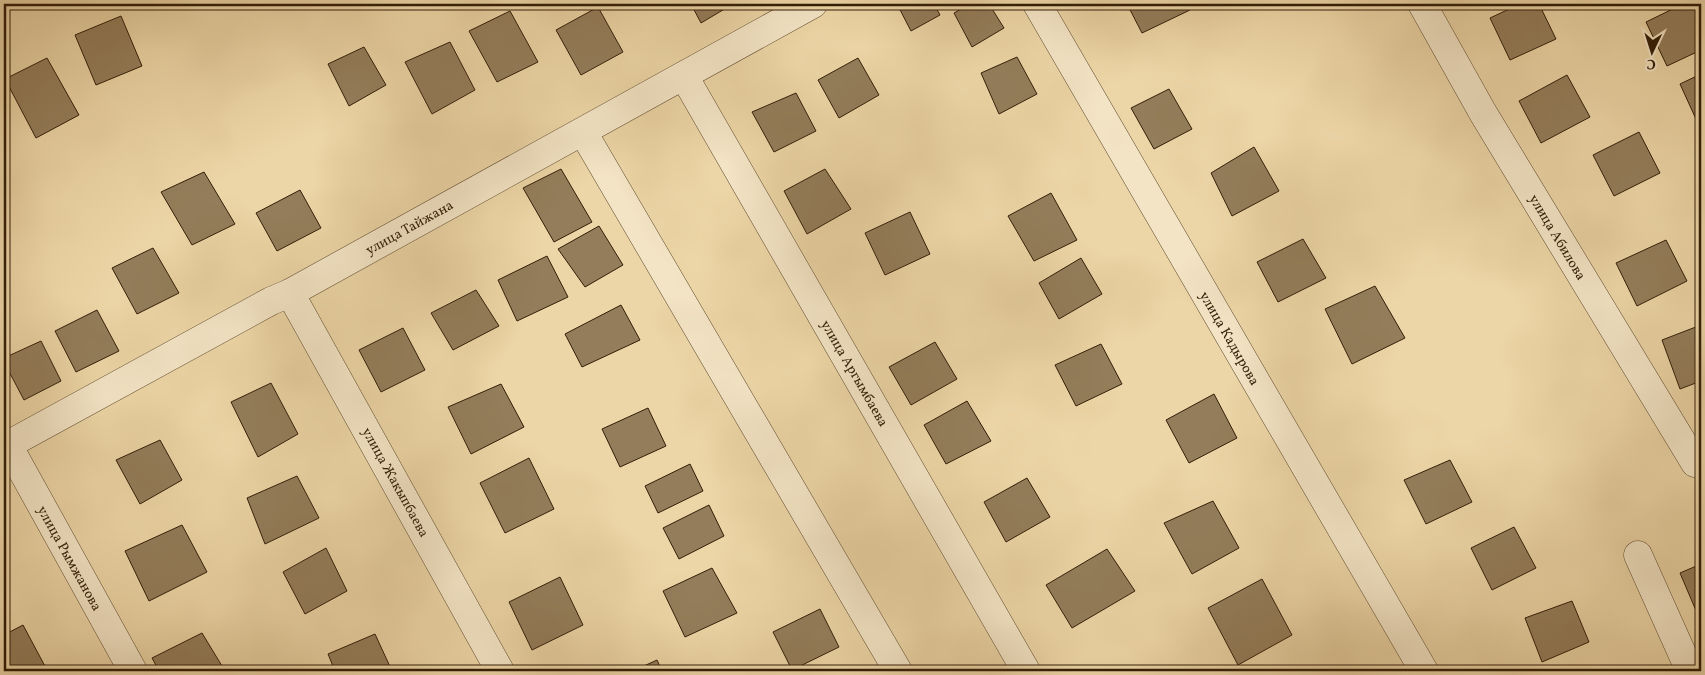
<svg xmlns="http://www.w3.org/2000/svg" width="1705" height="675" font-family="Vollkorn,serif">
<rect width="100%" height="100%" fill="#ecd5a6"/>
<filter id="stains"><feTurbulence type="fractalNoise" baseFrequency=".004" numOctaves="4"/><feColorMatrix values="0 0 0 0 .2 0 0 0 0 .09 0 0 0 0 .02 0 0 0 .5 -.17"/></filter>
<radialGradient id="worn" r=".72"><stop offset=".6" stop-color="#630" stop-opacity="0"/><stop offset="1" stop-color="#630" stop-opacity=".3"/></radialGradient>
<g fill="#937d5a" stroke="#321e08">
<polygon points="691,4 733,4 701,23"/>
<polygon points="897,4 934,4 940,15 911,31"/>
<polygon points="970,4 989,4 1004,28 972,47 954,13"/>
<polygon points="1127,4 1187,4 1190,10 1142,33"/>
<polygon points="1520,4 1539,4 1556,39 1510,60 1490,18"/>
<polygon points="1683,4 1695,4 1701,16 1701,50 1667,66 1646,22"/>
<polygon points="598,7 623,52 581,75 556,30"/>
<polygon points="510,11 538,62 497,82 469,31"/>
<polygon points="121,16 142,66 96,85 75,35"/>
<polygon points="450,42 475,90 432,114 405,62"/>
<polygon points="364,47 386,85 349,106 328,64"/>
<polygon points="1017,57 1037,94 999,114 981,73"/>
<polygon points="47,58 79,115 36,138 5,79"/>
<polygon points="858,58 879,95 839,118 818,80"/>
<polygon points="1701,74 1701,130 1680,84"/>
<polygon points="1567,75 1590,117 1541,143 1519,101"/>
<polygon points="1169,89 1192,129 1154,149 1131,108"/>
<polygon points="796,93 816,131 774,152 752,112"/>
<polygon points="1639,132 1660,173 1614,196 1593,155"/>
<polygon points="1254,147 1279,191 1232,216 1211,173"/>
<polygon points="561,169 592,222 554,242 523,188"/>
<polygon points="825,169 851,209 807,234 784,191"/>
<polygon points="204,172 235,224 192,245 161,192"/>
<polygon points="300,190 321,228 277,251 256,213"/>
<polygon points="1051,193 1077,240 1034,261 1008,216"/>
<polygon points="910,212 930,254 885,275 865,233"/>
<polygon points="599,226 623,265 585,287 558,249"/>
<polygon points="1303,239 1326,278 1278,302 1257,262"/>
<polygon points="1666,240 1687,281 1637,306 1616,263"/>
<polygon points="153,248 179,293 137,314 112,268"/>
<polygon points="547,256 568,297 517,321 498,280"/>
<polygon points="1081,258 1102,294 1059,319 1039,283"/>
<polygon points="1375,286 1405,338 1352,364 1325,309"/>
<polygon points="476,290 499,326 453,350 431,313"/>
<polygon points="621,305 640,340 582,367 565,334"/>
<polygon points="97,310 119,351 76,372 55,331"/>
<polygon points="1701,325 1701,381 1680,389 1662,340"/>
<polygon points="403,328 425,370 381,392 359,350"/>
<polygon points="41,341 61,381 24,400 4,362 4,358"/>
<polygon points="935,342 957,379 911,405 889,367"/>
<polygon points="1101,344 1122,384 1076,406 1055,365"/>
<polygon points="271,383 298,434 258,457 231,402"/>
<polygon points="501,384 524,427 471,454 448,407"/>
<polygon points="1214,394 1237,438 1189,463 1166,420"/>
<polygon points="967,401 991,441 946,464 924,425"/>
<polygon points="648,408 666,446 620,467 602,429"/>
<polygon points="160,440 182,480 140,504 116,460"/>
<polygon points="529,458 554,509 505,533 480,483"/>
<polygon points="1450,460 1472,502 1426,524 1404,480"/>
<polygon points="690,464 703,491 658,513 645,486"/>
<polygon points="297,476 319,518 265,544 247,498"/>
<polygon points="1027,478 1050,517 1006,542 984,502"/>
<polygon points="1213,501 1239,548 1192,574 1164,523"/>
<polygon points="709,505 724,536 679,559 663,528"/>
<polygon points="182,525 207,572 149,601 125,551"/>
<polygon points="1514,527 1536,568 1492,590 1471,548"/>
<polygon points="326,548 347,591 305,614 283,572"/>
<polygon points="1107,549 1135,591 1072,628 1046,585"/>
<polygon points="1701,564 1701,611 1697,613 1680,573"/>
<polygon points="712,568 737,613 685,637 663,591"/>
<polygon points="560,577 583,625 532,650 509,602"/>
<polygon points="1262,579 1292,635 1238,665 1208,608"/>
<polygon points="1572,601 1589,642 1542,662 1525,618"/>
<polygon points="820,609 839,647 792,670 773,632"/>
<polygon points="23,625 47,670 45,671 4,671 4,635"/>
<polygon points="202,633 225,671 159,671 152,658"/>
<polygon points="375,634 392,671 335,671 328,654"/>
<polygon points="657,660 662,671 633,671"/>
</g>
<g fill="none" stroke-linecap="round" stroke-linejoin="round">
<defs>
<g id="minor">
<polyline points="1037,4 1424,671"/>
<polyline points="1422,4 1483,113 1695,463 1701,460"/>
<polyline points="684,76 1026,671"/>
<polyline points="583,132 898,671"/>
<polyline points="290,293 500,671"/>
<polyline points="8,445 133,671"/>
<polyline points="4,447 271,301 290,293 813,4"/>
<polyline points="1638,555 1690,671"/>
</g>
</defs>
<use href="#minor" stroke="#604c30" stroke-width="29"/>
<use href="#minor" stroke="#f3e4c5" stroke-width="28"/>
</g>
<g text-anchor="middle" stroke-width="4.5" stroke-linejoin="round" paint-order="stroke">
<g font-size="14" fill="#321e08" stroke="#f3e4c5">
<text transform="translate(409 227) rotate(-29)" y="5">улица Тайжана</text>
<text transform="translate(1558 237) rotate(59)" y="5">улица Абилова</text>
<text transform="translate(1230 338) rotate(60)" y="5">улица Кадырова</text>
<text transform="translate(855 373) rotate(60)" y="5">улица Аргымбаева</text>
<text transform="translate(396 482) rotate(61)" y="5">улица Жакыпбаева</text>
<text transform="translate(70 558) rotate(61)" y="5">улица Рымжанова</text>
</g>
</g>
<rect width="1705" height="675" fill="none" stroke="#ecd5a6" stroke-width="20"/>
<rect x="5" y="5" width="1695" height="665" fill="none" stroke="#321e08" stroke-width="2.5"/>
<rect x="10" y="10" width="1685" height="655" fill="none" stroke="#321e08"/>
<g transform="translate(1652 52) rotate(184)" stroke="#f3e4c5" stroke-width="4" paint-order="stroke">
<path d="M0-4L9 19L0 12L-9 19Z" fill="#321e08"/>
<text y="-8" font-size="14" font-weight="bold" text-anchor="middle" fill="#321e08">С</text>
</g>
<rect width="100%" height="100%" filter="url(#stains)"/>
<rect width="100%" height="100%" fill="url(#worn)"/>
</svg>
